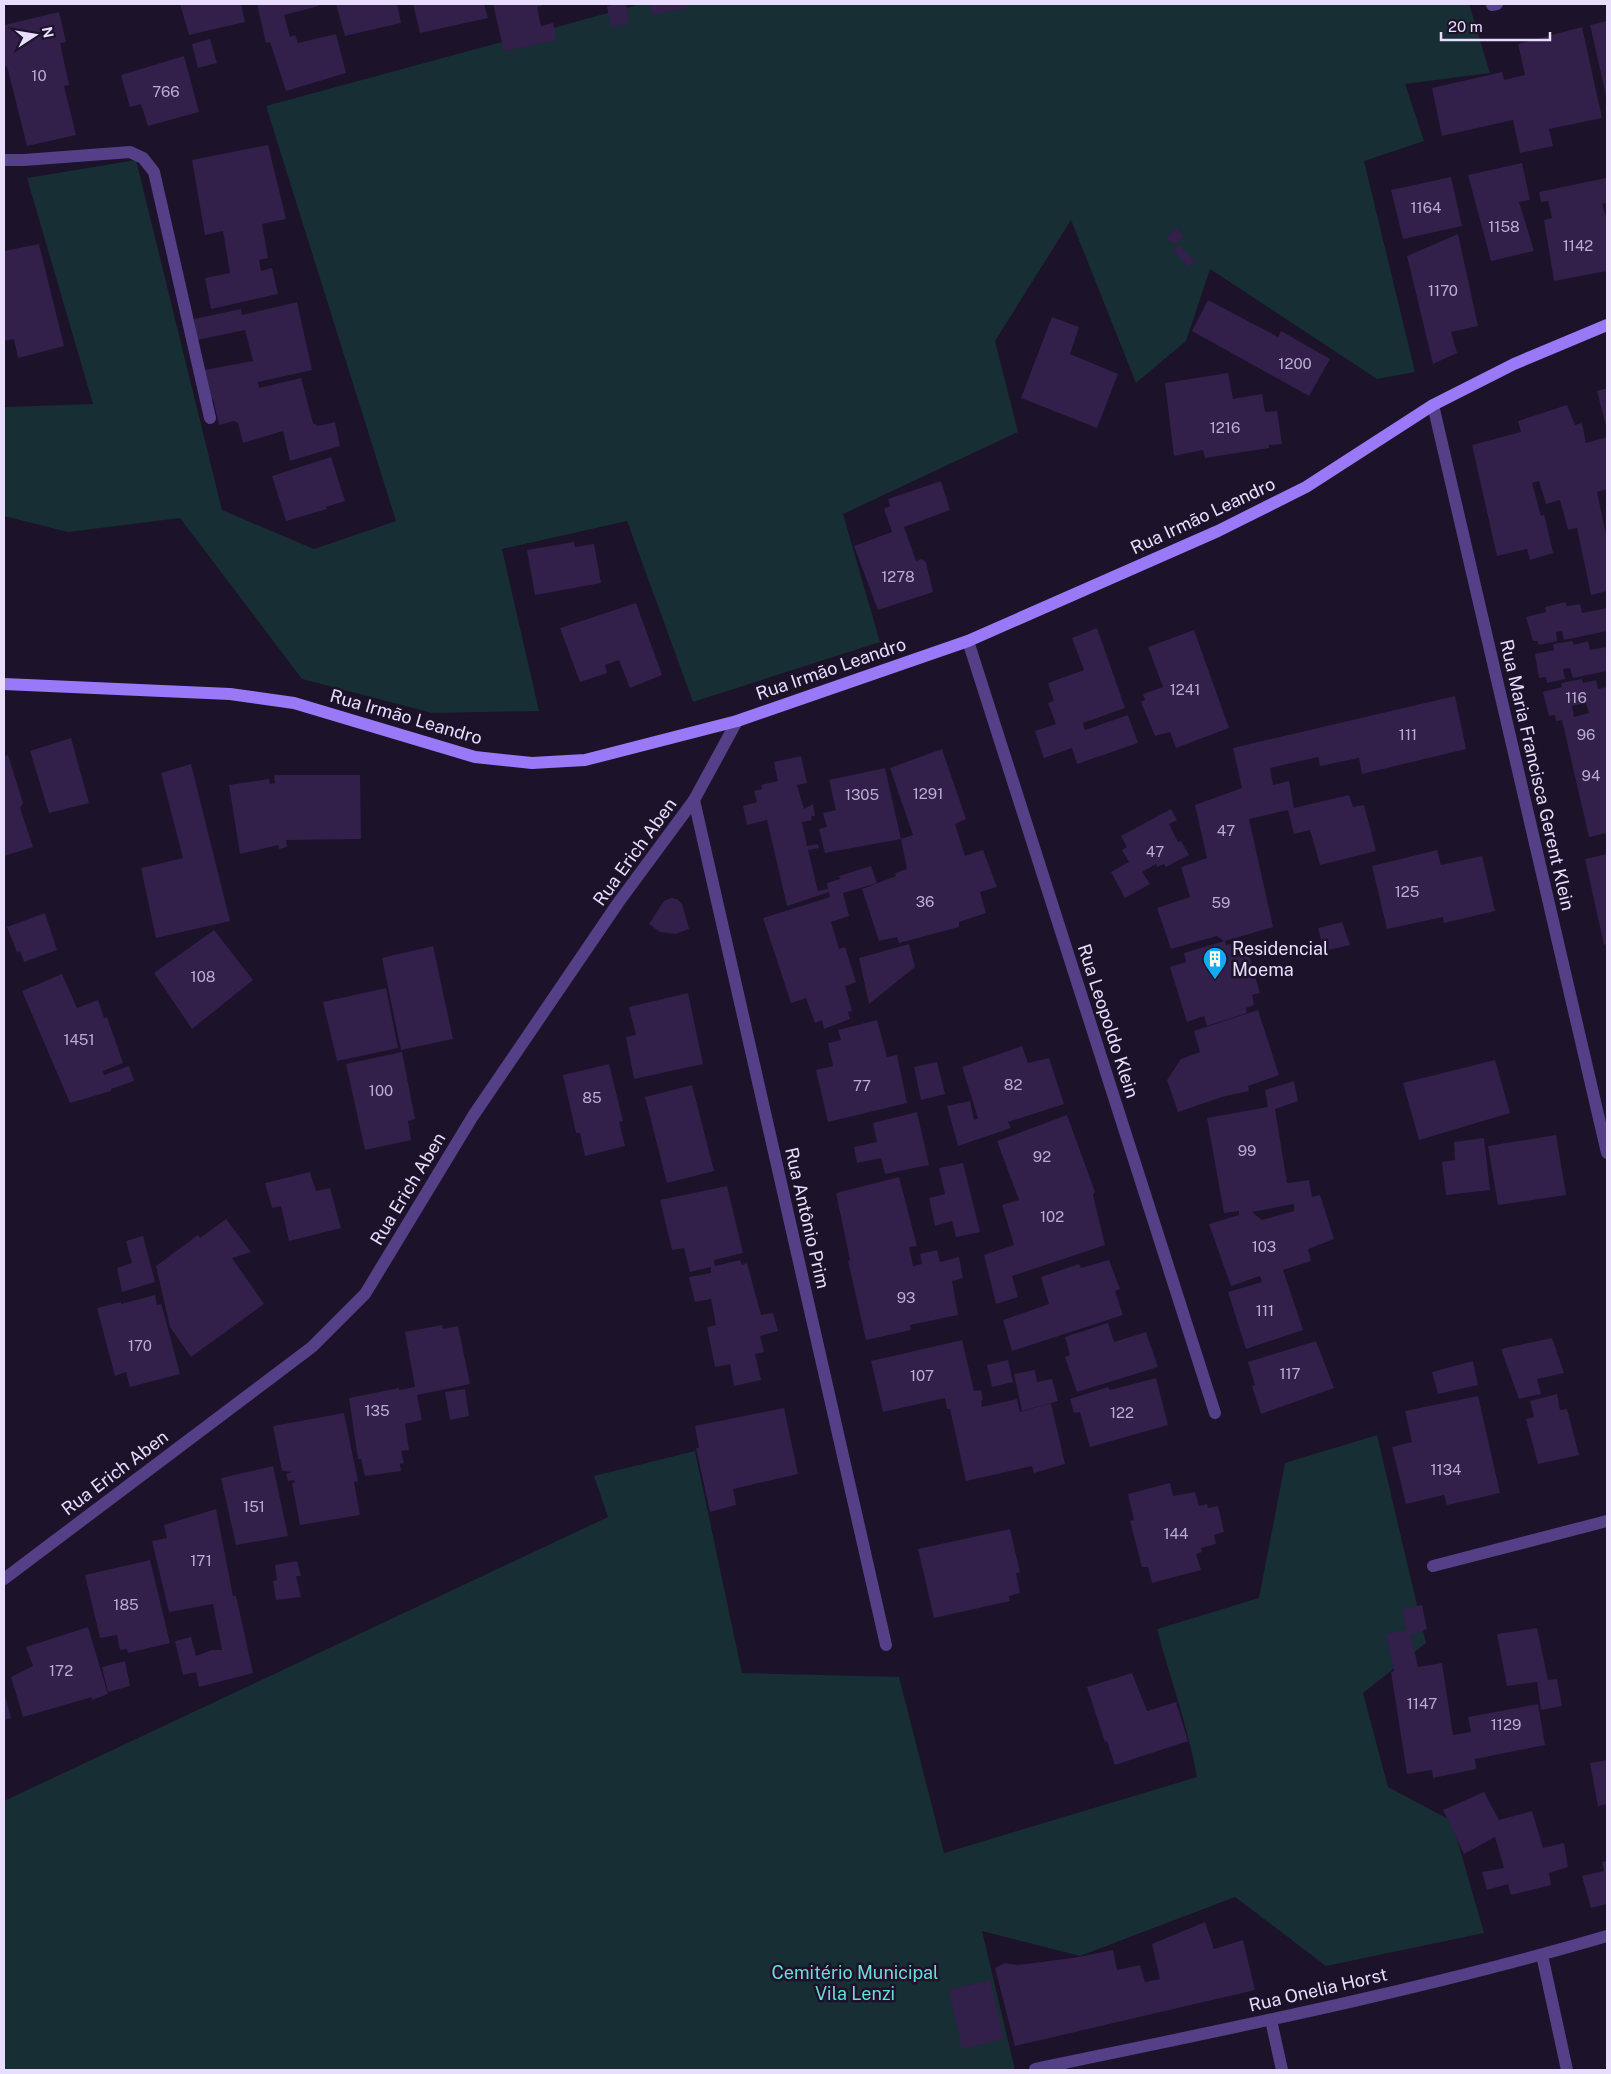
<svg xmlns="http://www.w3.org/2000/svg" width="1611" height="2074" font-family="'Public Sans',sans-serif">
<rect width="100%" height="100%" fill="#1c122a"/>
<g fill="#162e34">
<polygon points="641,4 1469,4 1490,73 1405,84 1424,141 1364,161 1415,372 1377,379 1210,269 1186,341 1136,383 1071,220 995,341 1018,432 843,514 880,642 693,702 627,521 502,549 539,711 432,713 302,679 180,518 68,532 4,516 4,407 93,404 27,178 136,160 222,510 314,549 396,521 266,106"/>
<path d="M1377 1435 1426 1643 1363 1693 1388 1787 1452 1821 1484 1933 1326 1966 1235 1897 1080 1956 982 1931 1015 2070H4V1801L608 1517 594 1476 695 1451 742 1673 899 1677 944 1853 1197 1777C1188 1727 1170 1678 1157 1629L1259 1598 1285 1463Z"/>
</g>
<g fill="#321f4a" fill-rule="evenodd">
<polygon points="180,4 241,4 245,22 189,35"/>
<polygon points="257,4 318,4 319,6 284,15 290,37 295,35 298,43 336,34 346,73 286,91 270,42 266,43"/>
<polygon points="336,4 397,4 401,23 345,36"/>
<polygon points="413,4 484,4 488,18 420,33"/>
<polygon points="493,4 541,4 542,6 537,7 541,26 553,23 557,40 504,51"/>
<polygon points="616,4 626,4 630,23 611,27 607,6"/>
<polygon points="650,4 687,4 687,8 653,15"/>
<polygon points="59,12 66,42 60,43 69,85 64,86 76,135 27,146 7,66 4,67 4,25"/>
<polygon points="1607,21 1607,96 1606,96 1590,25"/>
<polygon points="1582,27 1602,118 1549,129 1553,146 1520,153 1513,120 1442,136 1432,88 1502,72 1504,80 1525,75 1518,44"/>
<polygon points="210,39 217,63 198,68 192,44"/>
<polygon points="184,56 199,112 148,126 141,104 130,107 121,75"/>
<polygon points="268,145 286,219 262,224 268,258 259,260 261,271 272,268 278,294 211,309 205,278 230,273 223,231 205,235 192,160"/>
<polygon points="1522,163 1530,200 1519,202 1534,251 1491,261 1468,175"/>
<polygon points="1451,177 1462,226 1403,239 1391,190"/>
<polygon points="1606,178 1607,203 1602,204 1607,220 1607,271 1554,281 1544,220 1552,218 1548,201 1541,202 1539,192"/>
<polygon points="1177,228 1184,237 1173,245 1166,237"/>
<polygon points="1458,234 1478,326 1451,332 1457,353 1433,364 1407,256"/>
<polygon points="39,244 64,346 18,358 14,339 4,341 4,251"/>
<polygon points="1179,245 1195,261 1188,267 1173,251"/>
<polygon points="1208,300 1278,337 1281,331 1330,359 1309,396 1192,331"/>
<polygon points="297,302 312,370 258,382 259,388 301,378 313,423 318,426 335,422 340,446 290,461 283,431 243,443 238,423 234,421 219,425 213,399 210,400 204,370 253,361 245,330 197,340 194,319 241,309 242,315"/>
<polygon points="1052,317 1079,327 1070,354 1118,374 1097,428 1021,398"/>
<polygon points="1228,373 1233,399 1262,394 1265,412 1277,411 1282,444 1269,445 1269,448 1205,458 1203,450 1174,456 1165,383"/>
<polygon points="1607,388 1607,430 1597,391"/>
<polygon points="1567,405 1575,425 1582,423 1586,443 1607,437 1607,489 1597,492 1607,539 1607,591 1591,595 1577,528 1568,530 1560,500 1546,504 1539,481 1532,483 1541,516 1544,514 1553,553 1530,560 1527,549 1497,556 1472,445 1521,432 1518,421"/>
<polygon points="331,457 345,501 326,507 327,509 286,521 272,476"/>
<polygon points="941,481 950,510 904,527 916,561 922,559 926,562 933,592 878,610 854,546 892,532 884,509 890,506 888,499"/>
<polygon points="574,542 575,547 594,544 601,583 535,595 527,550"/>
<polygon points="1565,602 1567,606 1580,604 1582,613 1607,608 1607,631 1564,640 1562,631 1556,632 1557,641 1539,645 1537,641 1533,641 1526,617 1546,612 1545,607"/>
<polygon points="636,603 662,675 630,688 619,660 605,665 607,673 580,682 560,628"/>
<polygon points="1097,628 1125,708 1083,723 1085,730 1128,715 1138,743 1077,764 1072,748 1044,758 1035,731 1056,724 1048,703 1054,701 1048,683 1084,670 1072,638"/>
<polygon points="1194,630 1229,728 1176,748 1170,732 1155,736 1141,702 1145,700 1143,694 1163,687 1148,647"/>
<polygon points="1572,641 1574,645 1588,641 1590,650 1607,647 1607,671 1573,678 1570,668 1563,669 1565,679 1547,683 1546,677 1539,678 1535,654 1554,650 1553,644"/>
<path d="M1582 679 1583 683 1596 680 1598 689 1607 687V833L1589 837 1562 720 1556 721 1555 715 1549 716 1543 692 1562 687 1561 683ZM1586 703 1589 713 1574 717 1572 706Z"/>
<polygon points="1455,696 1466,749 1362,774 1359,758 1320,766 1318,757 1270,768 1273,785 1289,781 1294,808 1349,795 1353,807 1364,805 1376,851 1320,865 1310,830 1294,834 1288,810 1249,819 1273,927 1225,941 1226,945 1235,943 1239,955 1248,952 1260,993 1252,995 1254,1005 1246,1008 1247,1013 1207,1026 1204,1016 1187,1022 1170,967 1186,962 1184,953 1224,941 1217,936 1171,949 1157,908 1190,897 1181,867 1207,858 1195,805 1242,788 1233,748"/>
<polygon points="71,738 89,803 49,813 30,751"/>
<polygon points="942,749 966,819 955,824 965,856 983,850 997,887 980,892 986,913 959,922 959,927 899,943 897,937 879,941 862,889 896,876 895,873 907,869 901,839 913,835 890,768"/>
<polygon points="8,755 23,803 20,808 33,847 4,856 4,757"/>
<polygon points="801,756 807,783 797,785 804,809 813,804 815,816 811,816 812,820 802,822 807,846 818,844 819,848 808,850 818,891 828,889 827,883 840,879 839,876 871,866 877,883 843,893 849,916 831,922 839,949 845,947 856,982 845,986 852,1011 848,1012 850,1019 824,1029 822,1020 815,1023 806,998 791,1003 763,918 830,897 829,892 787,906 767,820 747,825 743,806 757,802 754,791 762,789 761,785 778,781 774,762"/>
<polygon points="191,764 230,921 156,938 141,868 183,858 161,773"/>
<polygon points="885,768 901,839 825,853 819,829 827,827 823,813 836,810 829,780"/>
<polygon points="274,775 360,775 361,839 286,840 287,847 279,849 278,845 240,854 229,785 269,779 270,784 275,783"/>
<polygon points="1171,809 1177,820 1169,824 1178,842 1181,841 1189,855 1166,867 1164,864 1157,867 1156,864 1142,872 1150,884 1125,898 1111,872 1129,862 1122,850 1127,847 1121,836"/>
<polygon points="1437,850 1441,865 1482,856 1495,911 1444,923 1443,917 1387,929 1372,866"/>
<polygon points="1607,854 1607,944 1604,945 1585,859"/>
<polygon points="671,898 677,899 682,904 689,929 675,934 660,932 649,924 664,901"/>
<polygon points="45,913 57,950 24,962 20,951 17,952 7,927"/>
<polygon points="1342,922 1350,945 1324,951 1318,928"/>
<polygon points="214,930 253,980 192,1029 154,973"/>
<polygon points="909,944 915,967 869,1004 859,958"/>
<polygon points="433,946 453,1039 401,1050 382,958"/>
<polygon points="62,974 77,1008 98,1000 104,1018 107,1017 123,1063 103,1071 104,1075 129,1066 134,1081 111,1089 111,1091 70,1103 22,991"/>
<polygon points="386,988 398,1048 337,1061 323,1002"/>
<polygon points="688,993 703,1064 634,1079 626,1037 636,1035 629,1007"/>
<polygon points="1258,1010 1279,1075 1248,1086 1249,1091 1222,1097 1178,1112 1167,1080 1181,1059 1200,1052 1194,1031"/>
<polygon points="877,1020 887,1057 897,1055 907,1103 828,1122 816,1070 833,1066 828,1043 841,1040 838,1030"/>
<polygon points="1022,1046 1028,1063 1049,1058 1064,1104 1008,1122 1011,1128 958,1146 947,1106 970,1101 974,1120 978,1118 962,1067"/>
<polygon points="402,1052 415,1119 408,1121 411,1140 365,1150 346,1064"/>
<polygon points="1495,1060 1510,1113 1419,1140 1403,1083"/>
<polygon points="937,1062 945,1094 921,1100 914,1067"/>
<polygon points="609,1064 623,1121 619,1122 625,1146 585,1156 580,1133 576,1133 563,1075"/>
<path d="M1294 1081 1298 1101 1275 1109 1287 1183 1309 1180 1312 1197 1320 1195 1334 1239 1308 1249 1311 1261 1283 1270 1303 1330 1246 1349 1228 1292 1262 1282 1260 1276 1231 1286 1223 1264 1209 1224 1239 1215V1211L1224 1213 1207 1118 1268 1107 1265 1090ZM1294 1204V1211L1262 1220 1252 1212Z"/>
<polygon points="692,1085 714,1171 667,1183 645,1097"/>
<polygon points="917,1112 929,1165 885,1174 881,1158 857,1163 854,1147 877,1142 873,1123"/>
<polygon points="1067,1115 1095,1192 1093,1195 1105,1245 1012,1276 1018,1297 996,1304 984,1255 1014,1245 1002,1205 1019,1200 997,1141"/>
<polygon points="1556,1135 1566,1195 1498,1205 1488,1146"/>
<polygon points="1484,1138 1490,1190 1446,1195 1442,1162 1455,1160 1454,1142"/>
<polygon points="963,1163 980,1232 956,1237 952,1221 935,1226 929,1198 945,1194 939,1168"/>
<polygon points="310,1172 316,1191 330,1188 341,1228 289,1241 281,1206 272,1208 265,1183"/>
<polygon points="899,1177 917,1246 909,1247 913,1266 922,1264 920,1254 937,1250 940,1262 959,1257 963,1278 952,1281 958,1315 910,1325 911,1330 866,1340 848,1261 850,1260 836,1193"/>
<polygon points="727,1186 743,1253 714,1260 715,1266 740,1260 742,1265 747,1263 761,1315 773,1313 778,1331 760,1336 764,1352 755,1354 761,1380 734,1386 730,1364 715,1367 707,1327 716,1325 711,1299 695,1302 689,1277 711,1273 711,1267 690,1272 684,1248 672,1250 660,1200"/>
<polygon points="226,1219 251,1252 232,1258 264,1304 191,1357 170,1327 156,1266 198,1235 200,1238"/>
<polygon points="143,1236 155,1282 122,1292 117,1268 132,1263 126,1241"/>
<polygon points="1109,1260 1120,1289 1115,1291 1123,1315 1012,1351 1003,1320 1049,1304 1041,1277 1079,1264 1081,1268"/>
<polygon points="155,1295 157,1305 161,1304 163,1310 180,1374 130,1387 126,1372 115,1376 97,1308 121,1302 121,1304"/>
<polygon points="1108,1323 1114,1342 1146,1332 1158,1367 1077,1392 1065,1357 1070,1355 1065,1337"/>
<polygon points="442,1325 443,1329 458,1326 470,1384 417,1395 422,1420 405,1424 409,1450 401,1451 404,1463 400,1464 401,1471 365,1476 361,1459 358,1459 349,1398 399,1388 399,1390 415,1387 405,1332"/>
<polygon points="1552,1338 1564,1373 1537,1379 1541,1394 1519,1399 1501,1349"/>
<polygon points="962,1340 974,1391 981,1390 983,1400 981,1401 982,1407 1017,1399 1020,1412 1051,1403 1065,1464 1034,1473 1032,1466 966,1481 950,1409 947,1409 945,1398 883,1412 871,1361"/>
<polygon points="1316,1341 1334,1388 1261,1414 1252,1386 1255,1385 1248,1362"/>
<polygon points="1008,1360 1013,1382 992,1387 987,1365"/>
<polygon points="1473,1361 1478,1385 1438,1394 1432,1372"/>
<polygon points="1035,1370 1037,1382 1052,1379 1058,1401 1022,1411 1014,1374"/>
<polygon points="1156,1378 1168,1425 1090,1447 1080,1412 1074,1413 1070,1399 1108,1387 1110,1390"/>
<polygon points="465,1389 469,1416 450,1420 445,1392"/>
<polygon points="1557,1394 1560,1410 1567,1409 1579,1455 1538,1464 1526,1419 1534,1417 1530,1401"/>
<polygon points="1478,1396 1500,1493 1447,1505 1444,1495 1406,1504 1392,1447 1412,1442 1405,1411"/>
<polygon points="784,1408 798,1474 733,1489 736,1505 710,1512 696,1448 699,1448 695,1426"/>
<polygon points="344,1413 358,1481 354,1482 360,1515 300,1525 292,1483 295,1483 294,1480 288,1481 286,1474 292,1472 282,1471 273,1426"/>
<polygon points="273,1466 288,1536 236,1545 221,1478"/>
<polygon points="1170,1483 1173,1496 1195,1492 1199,1506 1207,1504 1208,1508 1218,1506 1224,1532 1214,1535 1216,1544 1201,1548 1202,1552 1196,1554 1201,1570 1152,1583 1148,1567 1142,1567 1130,1521 1134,1520 1128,1494"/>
<polygon points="216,1509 233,1596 236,1596 253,1673 199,1687 196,1672 183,1675 175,1641 191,1637 196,1656 212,1650 222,1650 213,1604 169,1612 152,1541 167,1538 164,1525"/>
<polygon points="1010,1529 1020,1572 1016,1573 1020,1593 1009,1596 1010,1601 934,1618 918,1549"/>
<polygon points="150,1560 170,1643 128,1653 127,1649 120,1650 117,1635 100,1638 85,1575"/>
<polygon points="297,1561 301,1576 296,1576 301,1597 276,1600 273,1581 277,1580 275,1565"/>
<polygon points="1422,1605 1427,1629 1411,1635 1418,1667 1442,1663 1453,1735 1471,1732 1468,1717 1538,1704 1545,1745 1475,1759 1476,1769 1433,1778 1432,1770 1407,1774 1391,1672 1394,1671 1386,1634 1406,1630 1402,1609"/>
<polygon points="88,1627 108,1694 92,1700 92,1697 23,1717 11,1677 33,1666 26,1647"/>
<polygon points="1537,1628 1548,1680 1557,1679 1562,1706 1541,1710 1537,1682 1507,1686 1497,1634"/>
<polygon points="125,1661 130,1686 108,1692 102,1667"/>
<polygon points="1132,1673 1147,1711 1176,1702 1188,1741 1115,1765 1107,1741 1105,1742 1087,1687"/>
<polygon points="4,1691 11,1718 4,1720"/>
<polygon points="1607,1760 1607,1804 1598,1806 1590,1763"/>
<polygon points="1484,1792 1499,1820 1532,1811 1543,1848 1564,1843 1568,1867 1549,1873 1551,1885 1511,1895 1508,1884 1487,1890 1482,1872 1504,1868 1495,1837 1464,1854 1443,1810"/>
<polygon points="1607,1861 1607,1904 1591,1908 1582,1876 1604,1871 1602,1862"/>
<polygon points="1205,1922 1214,1949 1243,1940 1255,1990 1015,2046 995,1968 1005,1963 1018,1965 1073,1958 1113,1950 1117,1970 1140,1965 1145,1982 1160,1979 1152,1944"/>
<polygon points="990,1980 1004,2039 962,2049 949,1990"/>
</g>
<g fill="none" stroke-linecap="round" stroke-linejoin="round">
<g stroke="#534086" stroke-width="12">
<polyline points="4,160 24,160 130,152 143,158 154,172 210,418"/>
<polyline points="1271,2020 1282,2070"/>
</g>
<g stroke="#534086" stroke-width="12">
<polyline points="1492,5 1497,4"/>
<polyline points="1433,405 1607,1153"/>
<polyline points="968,641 1215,1413"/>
<polyline points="694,800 886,1645"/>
<polyline points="1433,1566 1607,1521"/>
<polyline points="4,1579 312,1347 365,1294 473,1116 618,903 694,800 737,721"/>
<polyline points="1542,1955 1567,2070"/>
<path d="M1035 2069C1227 2029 1419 1991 1607 1936"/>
</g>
<polyline stroke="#9a79f8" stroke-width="12" points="4,684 230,694 294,703 475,757 532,763 585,760 737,721 968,641 1218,531 1306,487 1433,405 1514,364 1607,325"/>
</g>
<defs>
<symbol id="building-pin" viewBox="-11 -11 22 30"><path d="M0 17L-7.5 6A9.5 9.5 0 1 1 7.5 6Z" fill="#13a9f3" stroke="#1c122a"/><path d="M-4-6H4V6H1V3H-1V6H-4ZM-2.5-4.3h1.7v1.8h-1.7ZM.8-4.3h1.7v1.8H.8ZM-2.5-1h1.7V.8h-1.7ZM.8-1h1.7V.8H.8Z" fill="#fff"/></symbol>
</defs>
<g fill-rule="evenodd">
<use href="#building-pin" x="1201" y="945" width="28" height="38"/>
</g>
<g text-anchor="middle" stroke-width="5" stroke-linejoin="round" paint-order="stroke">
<g font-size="15" fill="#baaed0">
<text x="39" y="81">10</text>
<text x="166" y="97">766</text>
<text x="1426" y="213">1164</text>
<text x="1504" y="232">1158</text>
<text x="1578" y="251">1142</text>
<text x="1443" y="296">1170</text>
<text x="1295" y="369">1200</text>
<text x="1225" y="433">1216</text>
<text x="898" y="582">1278</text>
<text x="1185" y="695">1241</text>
<text x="1576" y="703">116</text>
<text x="1408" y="740">111</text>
<text x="1586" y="740">96</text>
<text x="1591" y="781">94</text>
<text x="928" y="799">1291</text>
<text x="862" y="800">1305</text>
<text x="1226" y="836">47</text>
<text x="1155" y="857">47</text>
<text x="1407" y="897">125</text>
<text x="925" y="907">36</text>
<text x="1221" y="908">59</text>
<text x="203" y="982">108</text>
<text x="79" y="1045">1451</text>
<text x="1013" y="1090">82</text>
<text x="862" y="1091">77</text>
<text x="381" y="1096">100</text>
<text x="592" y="1103">85</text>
<text x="1247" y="1156">99</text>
<text x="1042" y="1162">92</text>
<text x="1052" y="1222">102</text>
<text x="1264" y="1252">103</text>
<text x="906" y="1303">93</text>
<text x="1265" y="1316">111</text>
<text x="140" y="1351">170</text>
<text x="1290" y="1379">117</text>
<text x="922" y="1381">107</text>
<text x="377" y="1416">135</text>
<text x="1122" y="1418">122</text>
<text x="1446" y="1475">1134</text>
<text x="254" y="1512">151</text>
<text x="1176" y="1539">144</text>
<text x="201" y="1566">171</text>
<text x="126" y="1610">185</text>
<text x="61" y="1676">172</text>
<text x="1422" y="1709">1147</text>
<text x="1506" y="1730">1129</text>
</g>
<g font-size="18" fill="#e8ddfd" stroke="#1c122a">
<text transform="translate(1203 516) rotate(-25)" y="6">Rua Irmão Leandro</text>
<text transform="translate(831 669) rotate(-19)" y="6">Rua Irmão Leandro</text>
<text transform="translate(406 717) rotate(16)" y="6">Rua Irmão Leandro</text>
<text transform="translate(1537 775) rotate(77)" y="6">Rua Maria Francisca Gerent Klein</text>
<text transform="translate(635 852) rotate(-54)" y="6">Rua Erich Aben</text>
<text transform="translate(1108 1021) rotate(72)" y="6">Rua Leopoldo Klein</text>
<text transform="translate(408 1189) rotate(-59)" y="6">Rua Erich Aben</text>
<text transform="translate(807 1218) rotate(77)" y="6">Rua Antônio Prim</text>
<text transform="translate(115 1473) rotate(-37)" y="6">Rua Erich Aben</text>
<text transform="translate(1318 1990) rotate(-13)" y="6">Rua Onelia Horst</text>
</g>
<g font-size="18" fill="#e8ddfd" stroke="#1c122a" text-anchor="start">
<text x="1232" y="955">Residencial<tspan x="1232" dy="21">Moema</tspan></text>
</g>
<g font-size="18" fill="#6bdbd9" stroke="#1c122a">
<text x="855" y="1979">Cemitério Municipal<tspan x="855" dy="21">Vila Lenzi</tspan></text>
</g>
</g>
<rect width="1611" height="2074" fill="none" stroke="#e8ddfd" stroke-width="10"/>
<g transform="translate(35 35) rotate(78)" stroke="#1c122a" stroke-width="4" paint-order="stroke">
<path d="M0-4L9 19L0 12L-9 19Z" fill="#e8ddfd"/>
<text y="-8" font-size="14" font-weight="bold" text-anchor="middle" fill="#e8ddfd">N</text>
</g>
<path d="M1441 32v8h109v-8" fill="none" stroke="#e8ddfd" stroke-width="2.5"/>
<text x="1448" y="32" font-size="15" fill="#e8ddfd" stroke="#1c122a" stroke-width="4" paint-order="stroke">20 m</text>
</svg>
